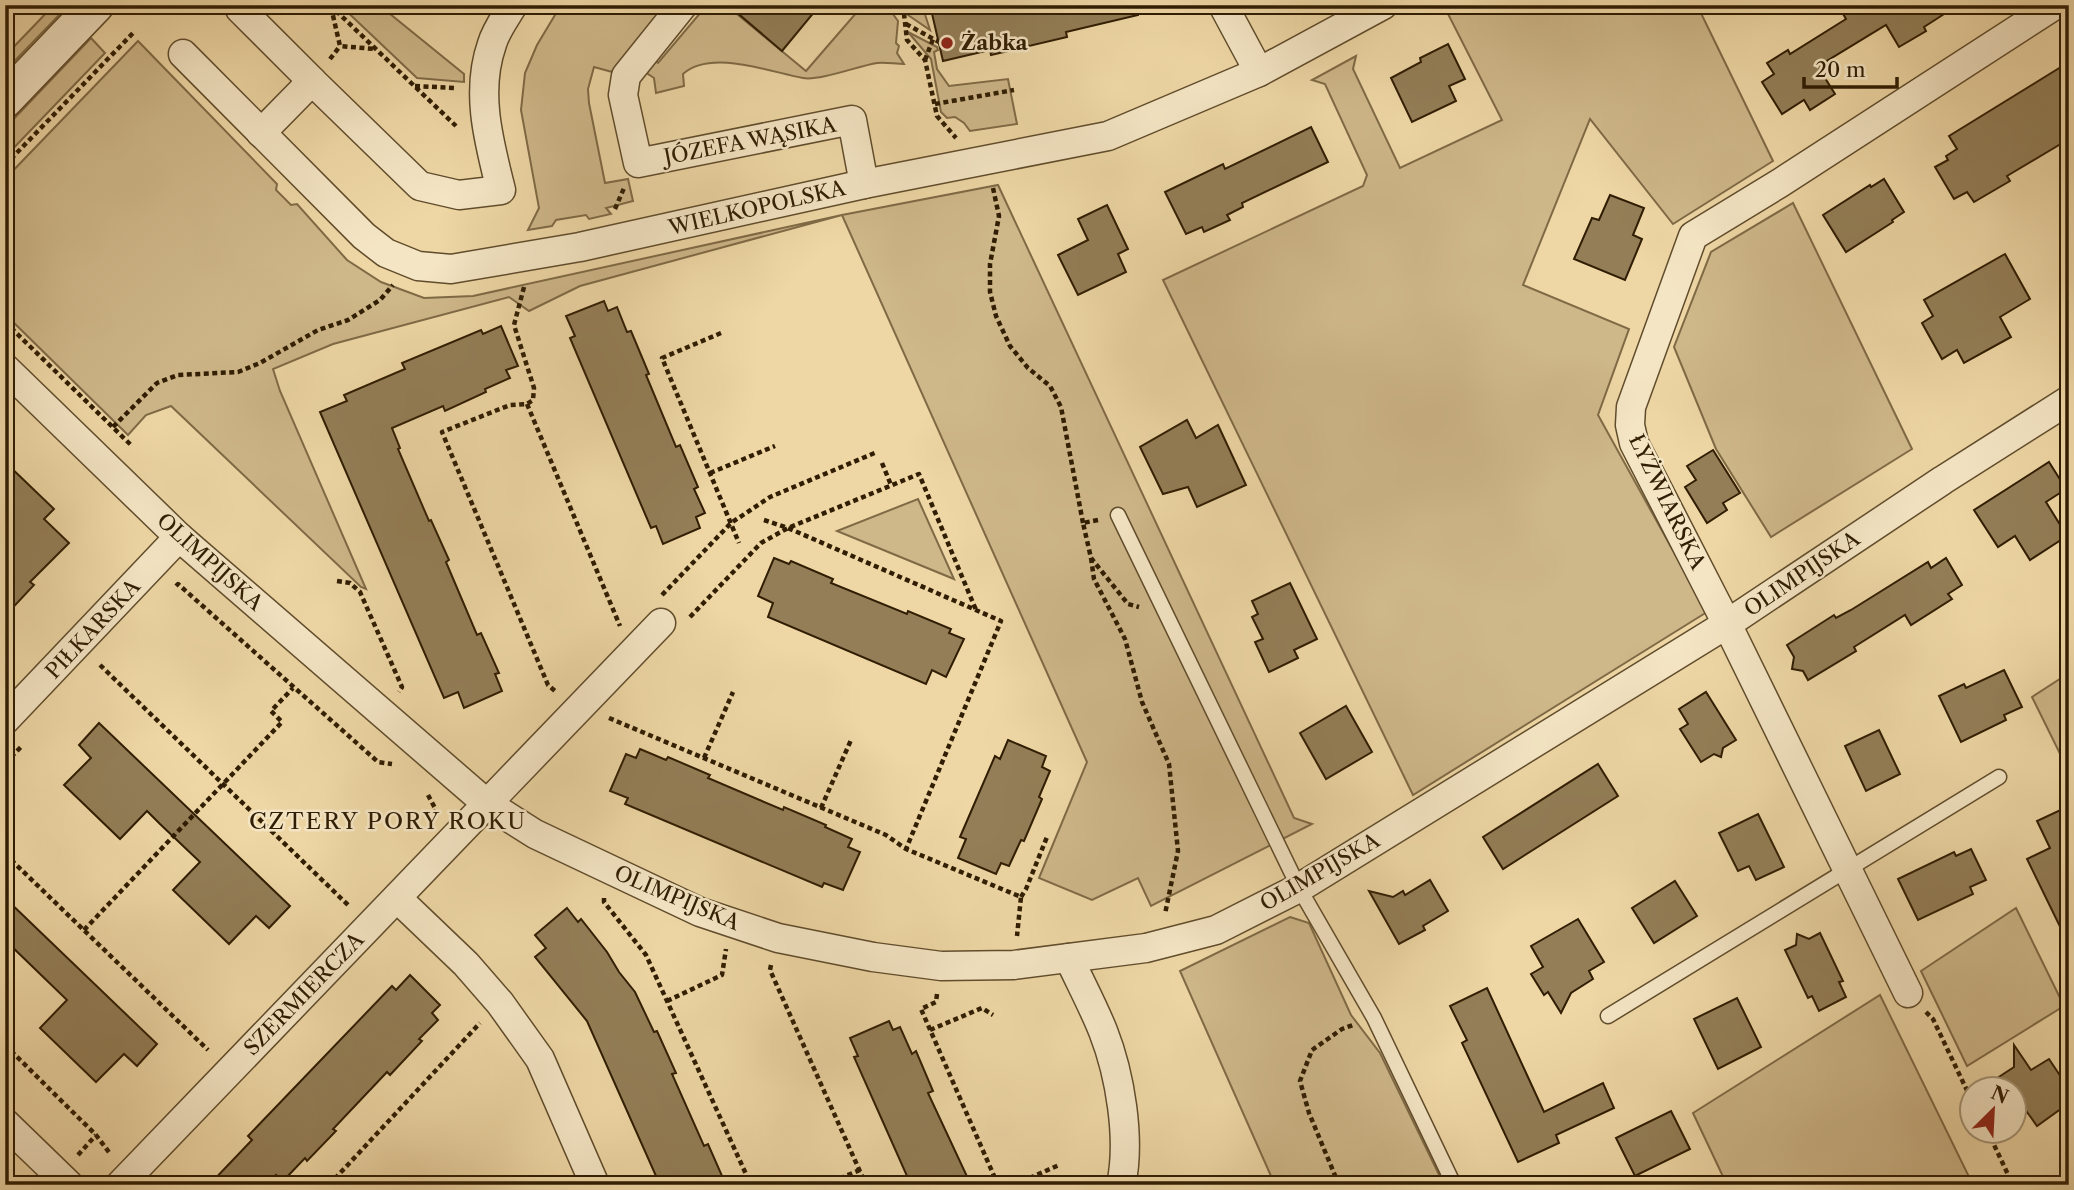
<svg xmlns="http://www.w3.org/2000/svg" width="2074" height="1190" font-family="'Libre Caslon Text',serif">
<rect width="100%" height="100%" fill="#eed7a5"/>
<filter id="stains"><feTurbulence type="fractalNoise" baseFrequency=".00286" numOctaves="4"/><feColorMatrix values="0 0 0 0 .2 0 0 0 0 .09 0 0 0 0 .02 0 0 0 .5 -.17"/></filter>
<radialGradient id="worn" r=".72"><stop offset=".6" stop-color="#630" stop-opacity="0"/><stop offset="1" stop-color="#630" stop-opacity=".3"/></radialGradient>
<g fill="#ceb789" stroke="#7f6a46" stroke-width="2">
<polygon points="340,5 379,5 464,74 464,82 417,78"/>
<polygon points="561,5 647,5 659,16 616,73 594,67 588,89 589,103 605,183 628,179 633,201 606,208 611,214 589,219 586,215 556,220 552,226 528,230 539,208 521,110 525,73 537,45"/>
<path d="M707 5H726L806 71 863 5 887 6 898 21 896 43 899 46 897 53 904 64C895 64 886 62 877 63 858 66 820 81 803 78 770 72 711 49 683 74L684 86 656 93 654 78 645 72 654 60 658 63Z"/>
<polygon points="908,5 922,5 930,30 908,15"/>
<polygon points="1456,5 1697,5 1773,161 1673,224 1590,119 1523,285 1629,329 1598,415 1707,612 1413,795 1163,280 1363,186 1367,175 1325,84 1312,80 1356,56 1353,69 1400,168 1502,120 1446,10"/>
<polygon points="52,7 63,11 5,71 5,56"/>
<polygon points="908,32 937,47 938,50 934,52 937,69 949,86 1008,79 1017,124 970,131 964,123 955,117 947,118 941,112 931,59"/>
<polygon points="91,38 105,53 5,157 5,128"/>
<polygon points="138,41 277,184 276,190 291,205 297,204 347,260 381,282 424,298 473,296 842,215 998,185 1294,818 1312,824 1151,906 1138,878 1092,900 1039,878 1087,762 842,215 580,286 529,311 509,297 333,344 273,369 280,391 366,589 361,587 171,406 146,415 128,435 5,314 5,179"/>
<polygon points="1793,203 1912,449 1771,537 1716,449 1674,347 1711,252"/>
<polygon points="918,499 954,579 837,531"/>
<polygon points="2069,673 2069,772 2032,697"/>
<polygon points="2016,908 2064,1006 1967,1066 1921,971"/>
<polygon points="1290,917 1309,923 1351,1015 1380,1053 1444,1185 1275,1185 1180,971"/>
<polygon points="1880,995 1973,1185 1848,1185 1845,1178 1834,1185 1727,1185 1693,1113"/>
</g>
<g fill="#937e57" stroke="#301d03" stroke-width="2">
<polygon points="728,5 820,5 782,51"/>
<polygon points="930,5 1137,5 1138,15 1066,32 1067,37 991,55 990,50 943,61"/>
<polygon points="1838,5 1958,5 1924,27 1926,31 1899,47 1886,25 1822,64 1824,68 1820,70 1835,94 1810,110 1804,100 1782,114 1762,82 1774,74 1767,63 1788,50 1790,54 1846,19"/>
<polygon points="1448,44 1465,79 1449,86 1456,101 1412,122 1391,78 1421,62 1420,58"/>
<polygon points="2069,62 2069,139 2007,176 2010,181 1974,202 1967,192 1954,199 1935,167 1948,160 1946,156 1957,149 1949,136"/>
<polygon points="1311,127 1328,162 1242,203 1243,207 1227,215 1230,220 1204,232 1202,227 1186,234 1165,192 1223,164 1225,169"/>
<polygon points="1884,179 1904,212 1892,220 1893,222 1846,252 1823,215 1870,185 1871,187"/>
<polygon points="1610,195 1644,208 1633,235 1642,239 1625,280 1574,259 1592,218 1599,220"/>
<polygon points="1107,205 1128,249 1118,254 1126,272 1078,295 1058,255 1088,240 1078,219"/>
<polygon points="2005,254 2030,299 2000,317 2011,337 1964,363 1957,350 1942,359 1922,323 1933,316 1924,300"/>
<polygon points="604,301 608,311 617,307 627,332 631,331 649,374 646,375 676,447 680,445 698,487 694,489 705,513 696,517 700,528 663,544 656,526 651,528 570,338 575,336 566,316"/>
<polygon points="501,326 518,366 506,370 510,378 485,389 486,392 445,411 443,406 392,428 400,448 398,449 429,521 431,520 449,560 446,562 477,635 481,633 499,673 495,674 502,691 464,708 458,692 444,698 320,412 347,401 344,395 405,369 402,363 481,330 483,334"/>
<polygon points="1187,420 1196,438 1218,425 1246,485 1197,507 1188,487 1163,494 1140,447"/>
<polygon points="1713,450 1740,493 1723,503 1727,510 1707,523 1685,487 1696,480 1687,466"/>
<polygon points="5,462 54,509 44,519 69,543 30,582 34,585 5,616"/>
<polygon points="2049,462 2066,489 2046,502 2067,536 2030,560 2015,536 1998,547 1974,510"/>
<polygon points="774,558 789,564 791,561 833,579 831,583 907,614 908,611 951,629 949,633 964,639 946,677 932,670 926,684 768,617 773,603 758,596"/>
<polygon points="1946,558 1962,585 1948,594 1952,599 1911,625 1905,615 1854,647 1856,651 1808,680 1803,671 1792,669 1794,657 1787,645 1834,615 1836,618 1851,610 1928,562 1931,568"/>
<polygon points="1290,583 1317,639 1294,650 1298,658 1269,672 1255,642 1263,639 1252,617 1258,614 1252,601"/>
<polygon points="2004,670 2022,707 2004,715 2006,720 1961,742 1939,696 1964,684 1966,688"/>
<polygon points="1706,692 1736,740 1723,748 1721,757 1714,754 1701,762 1680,729 1688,724 1679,709"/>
<polygon points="1346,706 1372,752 1326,779 1300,733"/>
<polygon points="99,723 290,906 269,928 256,916 229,944 173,890 200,862 160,824 147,811 120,839 64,785 91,758 79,745"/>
<polygon points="1879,730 1900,774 1866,791 1845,746"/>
<polygon points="1008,740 1046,756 1042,767 1050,771 1039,797 1042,799 1024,841 1021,840 1009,866 1001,863 996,874 958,858 966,839 960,837 995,756 1000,759"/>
<polygon points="640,749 666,760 668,757 710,775 708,778 783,810 784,807 826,825 825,827 852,839 848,847 860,852 843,890 824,883 822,887 625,804 628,798 610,791 626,754 636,758"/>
<polygon points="1598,764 1618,796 1503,869 1483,837"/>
<polygon points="2069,806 2069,945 2027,859 2050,848 2037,821"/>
<polygon points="1758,814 1784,867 1756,880 1749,866 1738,871 1719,833"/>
<polygon points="1971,849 1986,880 1970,887 1973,894 1918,920 1898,879 1954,852 1956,856"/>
<polygon points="1430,880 1448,911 1423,926 1425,930 1399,944 1369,891 1393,897 1403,891 1405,895"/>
<polygon points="1675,881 1697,916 1654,943 1632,908"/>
<polygon points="5,898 157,1044 137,1066 124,1054 96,1082 40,1028 67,1000 5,940"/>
<polygon points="567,908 578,922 581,919 607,952 619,972 635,992 654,1032 657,1031 676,1073 672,1074 704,1146 708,1144 726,1185 660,1185 587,1021 535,957 546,948 535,935"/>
<polygon points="1578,919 1604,962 1589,971 1593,979 1571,993 1561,1013 1548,992 1544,995 1531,974 1543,967 1531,946"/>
<polygon points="1820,933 1843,981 1839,982 1846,997 1819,1011 1812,996 1808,998 1785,950 1796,945 1797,934 1809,939"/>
<polygon points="410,975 440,1005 432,1013 438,1020 419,1039 422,1041 390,1075 387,1072 333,1129 336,1131 307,1161 305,1158 283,1181 276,1175 267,1185 209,1185 252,1140 248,1136 392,986 396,990"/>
<polygon points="1487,988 1544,1112 1603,1083 1614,1108 1556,1135 1559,1143 1518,1162 1462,1043 1467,1040 1450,1006"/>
<polygon points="1737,998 1761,1047 1718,1069 1694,1019"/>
<polygon points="889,1021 893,1030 900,1027 912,1054 916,1051 933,1091 928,1093 971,1185 911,1185 854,1057 858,1056 850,1038"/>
<polygon points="2014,1045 2031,1070 2049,1059 2069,1089 2069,1103 2037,1126 2027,1112 2014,1120 2014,1088 1982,1088 2014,1067"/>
<polygon points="1671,1111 1690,1149 1635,1176 1616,1138"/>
</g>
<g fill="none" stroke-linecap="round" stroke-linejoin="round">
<defs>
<g id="service">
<polyline points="1118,515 1299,888 1374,1018 1454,1185"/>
<polyline points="1608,1016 1999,777"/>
</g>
<g id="minor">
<polyline points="683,5 626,76 623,95 638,163 852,120 864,184"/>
<polyline points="1223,5 1259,72"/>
<polyline points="240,9 312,81"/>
<polyline points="183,54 364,236 386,253 418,266 451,269 580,247 864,184 1108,136 1259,72 1383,5"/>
<path d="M261 133 312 81 420 186 459 195 501 190C489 142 475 92 492 44 496 30 506 17 513 5"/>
<polyline points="5,368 179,537 486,803 535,834 700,912 778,938 873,957 941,966 1014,965 1146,948 1216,930 1299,888 1727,624 1943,480 2069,400"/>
<polyline points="5,720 179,537"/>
<polyline points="397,898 466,964 500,1003 540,1059 595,1185"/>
<path d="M1069 958C1080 982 1093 1006 1103 1031 1120 1074 1131 1139 1121 1185"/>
<polyline points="1908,993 1727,624 1634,443 1630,425 1631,407 1693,236 1780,183 2055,5"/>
<polyline points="5,1123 69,1185"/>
<polyline points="120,1185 661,623"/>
</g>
<polyline id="tertiary" points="5,100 96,5"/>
</defs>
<use href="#service" stroke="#604c2c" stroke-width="17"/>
<use href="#minor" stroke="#604c2c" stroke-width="31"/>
<use href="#tertiary" stroke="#604c2c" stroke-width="38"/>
<g stroke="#301d03" stroke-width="4.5" stroke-dasharray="5 3.5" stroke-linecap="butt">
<polyline points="330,5 456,126"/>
<polyline points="903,5 907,40 925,60 937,116 956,138"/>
<polyline points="331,7 340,46 375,49"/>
<polyline points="906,24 939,42"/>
<polyline points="330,59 340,46"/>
<polyline points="925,60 933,39"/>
<polyline points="415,86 455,88"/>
<polyline points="935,104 1014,90"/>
<polyline points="5,165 134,32"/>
<polyline points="993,188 999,216 990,264 990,292 996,316 1010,346 1028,368 1050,386 1061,407 1083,523"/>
<polyline points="615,209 624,188"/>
<polyline points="524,287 514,325 534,388 533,400 527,404 510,405 442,432 548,685 555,691"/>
<polyline points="5,322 132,446"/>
<polyline points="721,333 662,358 739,543"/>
<polyline points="527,404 620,626"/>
<polyline points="113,427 157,383 178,375 238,372 260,363 318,330 348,320 380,300 393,285"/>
<polyline points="882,463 891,485"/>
<polyline points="710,473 775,446"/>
<polyline points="764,520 788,528 1001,621 906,849"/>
<polyline points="1098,520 1083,523 1091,558 1128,604 1139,607"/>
<polyline points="1091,558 1094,579 1125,639 1142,702 1169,764 1178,851 1165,914"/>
<polyline points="337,581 350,583 360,592 402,687 399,692"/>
<polyline points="176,586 178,584 378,762 392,764"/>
<polyline points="662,595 731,523 770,497 877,452"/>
<polyline points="690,617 761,543 788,528 919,474 976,610"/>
<polyline points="100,665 348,905"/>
<polyline points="609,718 886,835 906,849 1021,897 1017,936"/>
<polyline points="704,758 733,692"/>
<polyline points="5,763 22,746"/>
<polyline points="428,795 436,810 433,815"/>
<polyline points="821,808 851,740"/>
<polyline points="5,854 208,1050"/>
<polyline points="1021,897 1026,889 1047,837"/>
<polyline points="604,898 604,902 646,955 751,1185"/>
<polyline points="84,930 282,722 271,711 293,688"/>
<polyline points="771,965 770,970 866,1185"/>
<polyline points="937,994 936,1002 921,1009 998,1185"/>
<polyline points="667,1001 722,975 726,949"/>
<polyline points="1926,1012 1933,1019 1972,1101"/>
<polyline points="930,1030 982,1008 993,1015"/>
<polyline points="5,1045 96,1135 111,1155"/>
<polyline points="1987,1130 2013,1185"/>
<polyline points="78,1155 96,1135"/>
<polyline points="329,1185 480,1023"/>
<polyline points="824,1185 860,1170"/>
<polyline points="1014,1185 1059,1165"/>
<polyline points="1339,1185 1309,1113 1300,1081 1312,1050 1342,1029 1353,1025"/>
</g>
<use href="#service" stroke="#f4e5c4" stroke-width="14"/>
<use href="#minor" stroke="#f4e5c4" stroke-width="28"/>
<use href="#tertiary" stroke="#f4e5c4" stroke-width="35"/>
</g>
<circle fill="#8f2418" stroke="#f4e5c4" stroke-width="2.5" cx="947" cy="43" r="7"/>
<g text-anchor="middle" stroke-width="5" stroke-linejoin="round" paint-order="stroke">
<g font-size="21" font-weight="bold" fill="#301d03" stroke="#f4e5c4" text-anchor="start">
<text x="961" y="50">Żabka</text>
</g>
<g font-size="21" fill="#301d03" stroke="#f4e5c4">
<text transform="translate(750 141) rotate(-11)" y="7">JÓZEFA WĄSIKA</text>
<text transform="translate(757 208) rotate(-13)" y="7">WIELKOPOLSKA</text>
<text transform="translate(1667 502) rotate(64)" y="7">ŁYŻWIARSKA</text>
<text transform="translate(210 562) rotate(42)" y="7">OLIMPIJSKA</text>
<text transform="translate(1802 574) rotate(-34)" y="7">OLIMPIJSKA</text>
<text transform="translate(93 629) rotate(-47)" y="7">PIŁKARSKA</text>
<text transform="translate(1320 872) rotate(-30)" y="7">OLIMPIJSKA</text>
<text transform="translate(677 898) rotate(23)" y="7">OLIMPIJSKA</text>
<text transform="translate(304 994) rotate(-46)" y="7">SZERMIERCZA</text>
</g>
<g font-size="23" letter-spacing="2" fill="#301d03" stroke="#f4e5c4">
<text x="388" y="829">CZTERY PORY ROKU</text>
</g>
</g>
<rect width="2074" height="1190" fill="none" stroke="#eed7a5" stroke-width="28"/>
<rect x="7" y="7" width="2060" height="1176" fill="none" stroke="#301d03" stroke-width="3.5"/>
<rect x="14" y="14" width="2046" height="1162" fill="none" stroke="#301d03" stroke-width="2"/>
<g transform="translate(1993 1110) rotate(24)"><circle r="33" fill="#f4e5c4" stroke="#a69577" stroke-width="2"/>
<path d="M0-5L12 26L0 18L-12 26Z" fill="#8f2418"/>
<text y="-10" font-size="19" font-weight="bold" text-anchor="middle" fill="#301d03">N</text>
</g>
<path d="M1804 77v10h93v-10" fill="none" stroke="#301d03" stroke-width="3.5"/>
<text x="1815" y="77" font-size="21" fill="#301d03" stroke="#f4e5c4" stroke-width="5" paint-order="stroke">20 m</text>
<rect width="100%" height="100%" filter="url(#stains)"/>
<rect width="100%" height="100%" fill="url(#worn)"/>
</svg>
